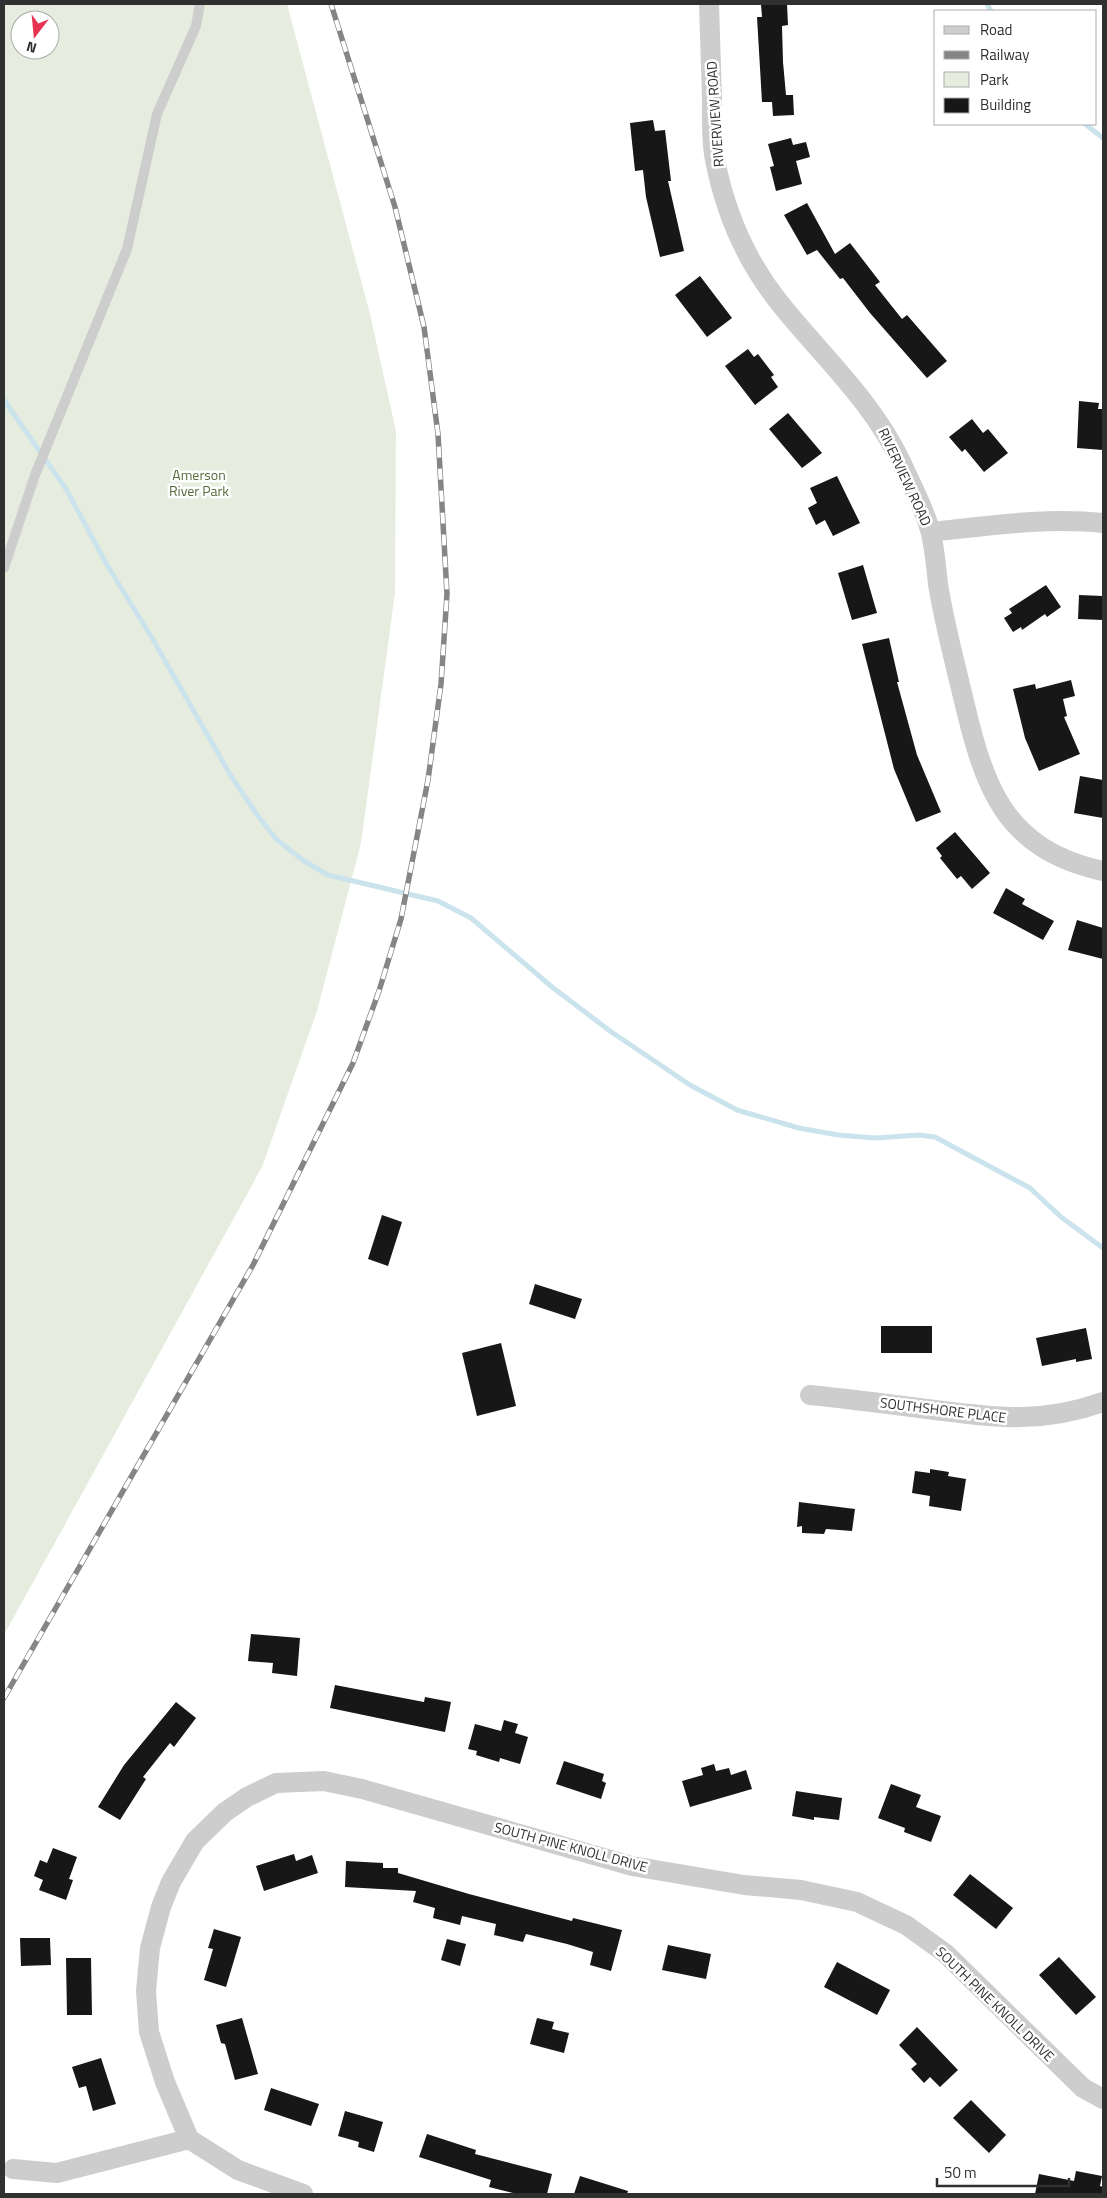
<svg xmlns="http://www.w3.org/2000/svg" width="1107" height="2198" font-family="'Titillium Web',sans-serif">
<rect width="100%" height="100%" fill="#fff"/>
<path fill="#e7edde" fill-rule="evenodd" d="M4 4H287L370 314 396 431 395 593 361 843 317 1011 262 1167 4 1635ZM20 20H50V50H20Z"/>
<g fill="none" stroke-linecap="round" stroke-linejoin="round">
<g stroke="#cae3ec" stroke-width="5">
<polyline points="987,4 991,11"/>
<polyline points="1085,124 1103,138"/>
<polyline points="4,400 66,489 106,563 152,638 231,776 258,816 276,839 304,861 328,875 438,901 471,918 552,987 610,1031 690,1085 737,1110 799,1128 838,1135 875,1138 919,1135 935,1137 1030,1188 1061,1217 1103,1248"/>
</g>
</g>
<g fill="#171717">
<polygon points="761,4 787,4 788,25 782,26 783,62 786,95 793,95 794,115 773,116 772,102 762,102 757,17 762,17"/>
<polygon points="653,120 655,131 665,130 671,181 668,181 684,251 660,257 646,197 643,170 635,171 630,123"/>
<polygon points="791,138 793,145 806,142 810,157 796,161 802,184 776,191 770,167 774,166 768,144"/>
<polygon points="807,203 835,254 850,243 880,282 875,285 902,319 907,315 947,361 927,378 870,313 843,278 840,279 817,250 807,255 784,215"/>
<polygon points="700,276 732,318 707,337 675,295"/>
<polygon points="748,349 754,357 758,354 774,375 771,377 778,387 755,405 725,366"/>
<polygon points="1079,401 1099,403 1098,409 1103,409 1103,450 1077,448"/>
<polygon points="788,413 822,453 802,468 769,429"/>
<polygon points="972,419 983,433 988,429 1008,453 984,472 965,449 962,452 949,437"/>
<polygon points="837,476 860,523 833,536 825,520 816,525 808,508 817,503 810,488"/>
<polygon points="863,565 877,613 852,620 838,573"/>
<polygon points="1046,585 1061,607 1047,617 1045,614 1022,630 1021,627 1013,632 1004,618 1012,613 1009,609"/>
<polygon points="1079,595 1103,596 1103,620 1078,619"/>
<polygon points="889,638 899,682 897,682 917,755 941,812 916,822 894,769 862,644"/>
<polygon points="1071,680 1075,696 1063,699 1067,716 1064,717 1080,754 1039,771 1025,738 1013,689 1035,684 1036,689"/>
<polygon points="1080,776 1103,780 1103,818 1074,813"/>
<polygon points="955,832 990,873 972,889 961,876 957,879 940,858 942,856 936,848"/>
<polygon points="1006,888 1025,899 1022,904 1054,921 1043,940 993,913"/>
<polygon points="1077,920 1103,928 1103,959 1068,950"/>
<polygon points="382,1215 402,1222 388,1266 368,1259"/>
<polygon points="535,1284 582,1299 575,1319 529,1304"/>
<rect x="881" y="1326" width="51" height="27"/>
<polygon points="1086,1328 1092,1359 1076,1362 1076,1359 1042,1366 1036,1338"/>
<polygon points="501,1343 516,1406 477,1416 462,1353"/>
<polygon points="930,1469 949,1472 948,1476 966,1479 961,1511 929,1506 930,1496 912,1493 915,1471 930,1473"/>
<polygon points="799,1502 855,1509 852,1531 826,1529 824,1534 802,1533 802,1526 797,1527"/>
<polygon points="251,1634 300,1638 297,1676 272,1673 273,1663 248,1661"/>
<polygon points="335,1685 424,1702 425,1697 451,1702 445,1732 330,1708"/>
<polygon points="176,1702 196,1718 174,1747 170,1743 143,1777 146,1779 120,1820 98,1807 124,1765"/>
<polygon points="504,1720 518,1724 515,1733 528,1737 520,1764 500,1758 499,1762 476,1755 477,1751 468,1749 475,1724 501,1731"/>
<polygon points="564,1761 604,1774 602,1781 606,1783 601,1799 556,1784"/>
<polygon points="714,1764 716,1771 729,1768 731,1775 746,1770 752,1789 690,1807 682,1781 703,1775 701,1768"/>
<polygon points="891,1784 921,1795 916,1807 941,1816 931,1842 904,1832 905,1828 878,1818"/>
<polygon points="796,1791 842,1798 839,1820 814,1817 814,1820 792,1816"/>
<polygon points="53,1848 77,1857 69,1879 73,1880 66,1900 39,1890 43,1880 34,1876 40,1860 47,1863"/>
<polygon points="294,1854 296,1861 312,1855 318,1873 264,1891 256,1866"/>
<polygon points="346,1861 383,1863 383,1868 398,1868 398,1873 469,1894 572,1921 573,1918 622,1930 611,1971 590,1965 593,1952 567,1944 526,1934 523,1942 494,1935 496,1924 462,1916 460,1925 433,1918 435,1908 413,1902 416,1891 345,1887"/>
<polygon points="970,1874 1013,1908 996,1929 953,1895"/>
<polygon points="214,1929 241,1937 226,1987 204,1980 213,1949 208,1948"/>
<polygon points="20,1938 50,1938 51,1965 21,1966"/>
<polygon points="447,1939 466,1944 460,1966 441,1960"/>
<polygon points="668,1945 711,1954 706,1979 662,1970"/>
<polygon points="1059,1957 1096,1997 1076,2015 1039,1975"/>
<polygon points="66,1958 91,1958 92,2015 67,2015"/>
<polygon points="837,1962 890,1990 877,2015 824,1987"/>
<polygon points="242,2018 258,2074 235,2080 225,2044 221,2043 216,2025"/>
<polygon points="537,2018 554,2022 552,2029 569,2033 564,2053 530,2044"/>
<polygon points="917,2027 958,2070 940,2087 930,2077 924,2083 911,2069 917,2064 899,2045"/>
<polygon points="101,2058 116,2104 93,2111 86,2086 79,2088 72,2067"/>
<polygon points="271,2088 319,2104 311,2126 264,2110"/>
<polygon points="971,2100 1006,2135 989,2153 953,2118"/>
<polygon points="345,2111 383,2122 374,2152 358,2147 359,2142 338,2136"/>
<polygon points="427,2134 476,2150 475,2154 552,2174 547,2194 517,2194 489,2187 491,2180 419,2157"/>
<polygon points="1076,2171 1102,2176 1100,2186 1103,2187 1103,2194 1035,2194 1039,2174 1074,2181"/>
<polygon points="580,2176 628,2191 627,2194 574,2194"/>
</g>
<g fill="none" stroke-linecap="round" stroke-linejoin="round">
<polyline stroke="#cdcdcd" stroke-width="10" points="4,568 35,475 127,249 157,114 196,26 200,4"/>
<g stroke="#cdcdcd" stroke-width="20">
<path d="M709 4C710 36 711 67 712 99 712 119 711 140 715 160 725 211 745 259 778 301 820 354 873 401 902 464 911 484 927 514 931 534 935 550 936 567 938 584 944 622 954 659 963 697 984 786 1003 849 1103 871"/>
<path d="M931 532C988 526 1046 517 1103 523"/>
<path d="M810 1395C849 1399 888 1404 927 1409 993 1417 1038 1425 1103 1402"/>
<polyline points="13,2169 57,2173 189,2139"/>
<polyline points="303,2194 238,2170 189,2139 165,2082 149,2032 146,1991 150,1948 161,1907 171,1882 195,1841 225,1812 247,1797 276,1783 324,1781 362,1789 632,1866 744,1885 801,1890 857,1902 906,1925 945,1953 1083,2088 1103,2099"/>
</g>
<defs>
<polyline id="rail" points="4,1698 253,1265 353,1063 379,991 401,919 428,780 441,684 447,594 438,434 424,327 395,207 331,4"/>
</defs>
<use href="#rail" stroke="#858585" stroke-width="5.5"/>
<use href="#rail" stroke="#fff" stroke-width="4" stroke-dasharray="11" stroke-linecap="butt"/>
</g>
<g text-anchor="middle" stroke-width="5" stroke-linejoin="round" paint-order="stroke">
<g font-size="14" fill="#303030" stroke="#fff">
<text transform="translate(715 114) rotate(-94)" y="5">RIVERVIEW ROAD</text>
<text transform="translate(905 477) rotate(65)" y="5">RIVERVIEW ROAD</text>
<text transform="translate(943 1410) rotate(7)" y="5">SOUTHSHORE PLACE</text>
<text transform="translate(571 1847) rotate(15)" y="5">SOUTH PINE KNOLL DRIVE</text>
<text transform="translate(995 2004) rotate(44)" y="5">SOUTH PINE KNOLL DRIVE</text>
</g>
<g font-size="14" fill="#586c3d" stroke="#fff">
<text x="199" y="480">Amerson<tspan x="199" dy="16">River Park</tspan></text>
</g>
</g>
<rect width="1107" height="2198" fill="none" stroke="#303030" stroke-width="10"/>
<rect x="934" y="10" width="162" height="115" fill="#ffffff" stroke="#acacac"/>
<rect x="944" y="26" width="25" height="8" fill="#cdcdcd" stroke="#acacac"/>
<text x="980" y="35" font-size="15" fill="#303030">Road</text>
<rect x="944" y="51" width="25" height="8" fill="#858585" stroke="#acacac"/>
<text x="980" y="60" font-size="15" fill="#303030">Railway</text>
<rect x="944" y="72" width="25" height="15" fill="#e7edde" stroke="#acacac"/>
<text x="980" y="85" font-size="15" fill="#303030">Park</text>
<rect x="944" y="98" width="25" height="15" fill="#171717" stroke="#acacac"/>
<text x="980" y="110" font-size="15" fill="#303030">Building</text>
<g transform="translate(35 35) rotate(196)"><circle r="24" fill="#ffffff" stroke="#acacac"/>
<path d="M0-4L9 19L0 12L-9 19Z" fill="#e63352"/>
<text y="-8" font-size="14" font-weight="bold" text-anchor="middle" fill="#303030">N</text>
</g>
<path d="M937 2178v8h132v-8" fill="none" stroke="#303030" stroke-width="2.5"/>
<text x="944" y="2178" font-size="15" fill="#303030" stroke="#ffffff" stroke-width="4" paint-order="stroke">50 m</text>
</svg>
